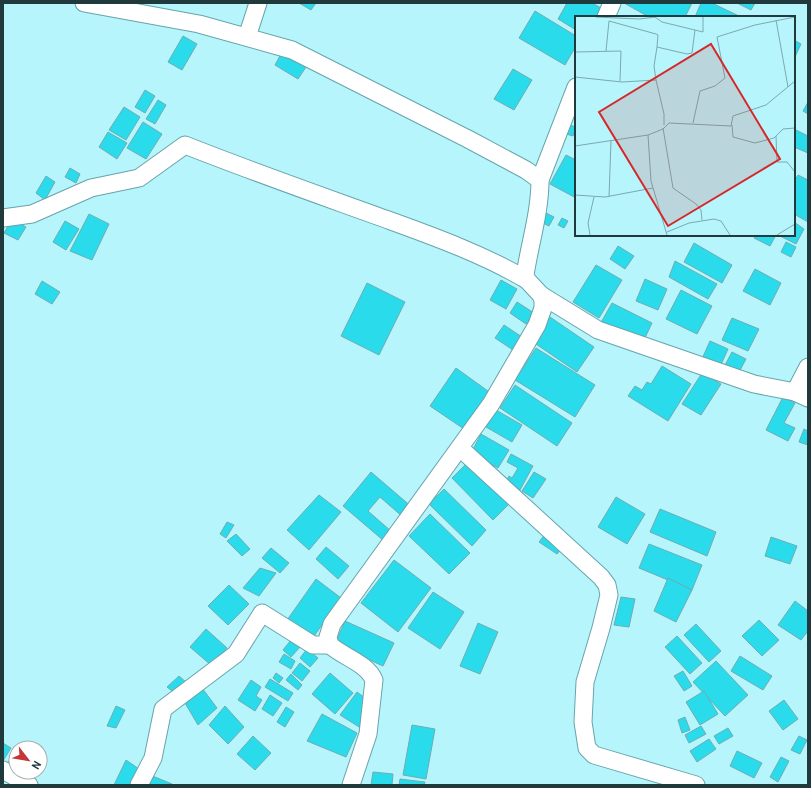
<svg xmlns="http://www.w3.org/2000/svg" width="811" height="788" font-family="Barlow,sans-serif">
<rect width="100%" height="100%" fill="#b6f5fc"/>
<g fill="#2adbeb" stroke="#6facb3">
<polygon points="299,3 316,3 311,10"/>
<polygon points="567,3 592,3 603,9 598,17 576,17 576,30 558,19"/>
<polygon points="624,3 692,3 685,17 649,17"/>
<polygon points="701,3 712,3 741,17 695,17"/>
<polygon points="737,3 755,3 751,10"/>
<polygon points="535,11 576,36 576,46 565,65 519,38"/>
<polygon points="183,36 197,44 182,70 168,62"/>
<polygon points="794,40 801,44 794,59"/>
<polygon points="282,52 306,67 298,79 275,65"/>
<polygon points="513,69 532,80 514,110 494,99"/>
<polygon points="145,90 155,96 145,113 135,107"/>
<polygon points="158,100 166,105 155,124 146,119"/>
<polygon points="808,102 808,114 803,111"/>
<polygon points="124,107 140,117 126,140 109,130"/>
<polygon points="143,122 162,134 146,159 127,148"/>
<polygon points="566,124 576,127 573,136 563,133"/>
<polygon points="794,129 808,136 808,153 794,147"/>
<polygon points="108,132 127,143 117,159 99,147"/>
<polygon points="566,155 576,160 576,198 550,184"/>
<polygon points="70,168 80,174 76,183 65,177"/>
<polygon points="798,175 808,180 808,222 794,214 794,182"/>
<polygon points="46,176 55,182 45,200 36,193"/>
<polygon points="544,212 554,217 549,226 539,221"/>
<polygon points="89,214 109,224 92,260 70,251"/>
<polygon points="562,218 568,221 564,228 558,225"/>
<polygon points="12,219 26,227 18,240 4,233"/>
<polygon points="65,221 79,229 66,250 53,242"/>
<polygon points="794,222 804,229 796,244 780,236 794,235"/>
<polygon points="756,235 776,235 770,246 754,238"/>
<polygon points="786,242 796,247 791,257 781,252"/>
<polygon points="694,243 732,265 722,283 684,262"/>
<polygon points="618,246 634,256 625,269 610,259"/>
<polygon points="675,261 717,284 708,299 669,277"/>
<polygon points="596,265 622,280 599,318 573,302"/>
<polygon points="755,269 781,283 770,305 743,291"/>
<polygon points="645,279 667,289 658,310 636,301"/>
<polygon points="501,280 517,289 506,309 490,300"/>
<polygon points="42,281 60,292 52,304 35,294"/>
<polygon points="367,283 405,302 379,355 341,336"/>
<polygon points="681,290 712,306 697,334 666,319"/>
<polygon points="517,302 534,313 526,324 510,313"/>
<polygon points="612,303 652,323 642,344 599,326"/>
<polygon points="547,315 594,347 577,372 530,340"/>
<polygon points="732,318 759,329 748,351 722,340"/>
<polygon points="504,325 522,337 513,350 495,338"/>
<polygon points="710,341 728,349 719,369 701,361"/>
<polygon points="536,348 595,385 575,417 515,380"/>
<polygon points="732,352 746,359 738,374 724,367"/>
<polygon points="662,366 691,384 668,421 628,396 635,386 642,390 647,382 651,384"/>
<polygon points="456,368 492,394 467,431 430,406"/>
<polygon points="702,373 721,384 701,415 682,404"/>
<polygon points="515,385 572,423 557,446 500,408"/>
<polygon points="783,397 795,403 784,423 795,428 788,441 766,430"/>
<polygon points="496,410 522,425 512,442 486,427"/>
<polygon points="804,429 808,431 808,445 799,442"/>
<polygon points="481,434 509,450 498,468 471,453"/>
<polygon points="511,454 533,466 520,490 506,482 509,476 512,478 518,468 507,462"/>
<polygon points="469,461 510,503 493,520 452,478"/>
<polygon points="371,472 413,508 404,518 380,497 368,511 392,532 384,541 343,506"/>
<polygon points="534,472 546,479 533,498 522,491"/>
<polygon points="444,489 486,530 472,546 429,504"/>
<polygon points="319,495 341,512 309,550 287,530"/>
<polygon points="616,497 645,514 627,544 598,527"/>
<polygon points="660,509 716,532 707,556 650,532"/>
<polygon points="430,514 470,553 449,574 409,536"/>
<polygon points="227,522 234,525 226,538 220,534"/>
<polygon points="236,534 250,549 242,556 227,541"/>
<polygon points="545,534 563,547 557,554 539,542"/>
<polygon points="771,537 797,546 790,564 765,556"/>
<polygon points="649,544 702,565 692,590 639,568"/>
<polygon points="326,547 349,566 338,579 316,559"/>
<polygon points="271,548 289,563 280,573 262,558"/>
<polygon points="394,560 431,588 398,632 361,603"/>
<polygon points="260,568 276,573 259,596 243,588"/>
<polygon points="668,578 692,590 676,622 654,611"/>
<polygon points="316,579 341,598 312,639 285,623"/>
<polygon points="229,585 249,604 228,625 208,606"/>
<polygon points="433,592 464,612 440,649 408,628"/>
<polygon points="621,597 635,599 629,627 614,625"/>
<polygon points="795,601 808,611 808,631 801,640 778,625"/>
<polygon points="759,620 779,640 762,656 742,636"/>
<polygon points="345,621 394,643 383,666 335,644"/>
<polygon points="478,623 498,632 480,674 460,666"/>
<polygon points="696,624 721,651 709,662 684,635"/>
<polygon points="206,629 227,648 212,666 190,647"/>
<polygon points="677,636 702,663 690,674 665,647"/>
<polygon points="291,640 300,647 291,657 283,650"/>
<polygon points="307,649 318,658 310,667 300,658"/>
<polygon points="284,654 295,661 291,669 279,662"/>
<polygon points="740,656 772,676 763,690 731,671"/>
<polygon points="716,661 748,695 725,716 693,682"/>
<polygon points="300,663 310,671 302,681 292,673"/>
<polygon points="683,671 692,686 684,691 674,676"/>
<polygon points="276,673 283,678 279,683 273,678"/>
<polygon points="330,673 353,693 335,714 312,694"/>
<polygon points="291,674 302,685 298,690 286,680"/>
<polygon points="179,676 187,683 176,694 167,687"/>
<polygon points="270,679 293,693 288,701 265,687"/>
<polygon points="251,680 261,687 256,696 262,700 255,711 238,700"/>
<polygon points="202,688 217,708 198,725 185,703"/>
<polygon points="704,691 718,714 700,725 686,702"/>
<polygon points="357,692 368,700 364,730 340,715"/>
<polygon points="270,695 282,703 273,716 262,709"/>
<polygon points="784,700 798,719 783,730 769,711"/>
<polygon points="116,706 125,710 116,728 107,726"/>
<polygon points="225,706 244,727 228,744 209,725"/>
<polygon points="286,707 294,712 285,727 277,722"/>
<polygon points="322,714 357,733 346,757 307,741"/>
<polygon points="685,717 690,730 682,733 678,720"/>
<polygon points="412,725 435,729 426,779 403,775"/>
<polygon points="701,726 706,734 689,743 685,735"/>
<polygon points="728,728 733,736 719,744 714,736"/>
<polygon points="253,736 271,753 255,770 237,754"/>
<polygon points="799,736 807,740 800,754 791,750"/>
<polygon points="709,739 716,749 697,762 690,751"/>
<polygon points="3,743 11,748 3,761"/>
<polygon points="737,751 762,763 754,778 730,766"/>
<polygon points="14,753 16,755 16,772 4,769"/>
<polygon points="781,757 789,761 778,782 770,777"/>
<polygon points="126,760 142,771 134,785 114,785"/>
<polygon points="373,772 393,774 392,785 371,785"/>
<polygon points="150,775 172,784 171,785 146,785"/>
<polygon points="400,779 425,782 424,785 399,785"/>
</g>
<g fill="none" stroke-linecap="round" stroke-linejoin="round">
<defs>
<g id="street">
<path d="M84 3 199 24 292 50 468 139 526 170 540 180C540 212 530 243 525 275L527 280 541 295 543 300V308L537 325 491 404 332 624 328 637 330 645C343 657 367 663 374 680L368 734 351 785"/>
<polyline points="606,17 612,3"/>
<polyline points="247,37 258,3"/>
<polyline points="540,180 576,87"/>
<path d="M3 218 32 214 91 188 139 178 185 145C253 172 322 196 391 221 438 238 484 255 527 280"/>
<polyline points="541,295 598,330 754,384 795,392 808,367"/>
<polyline points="795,392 808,398"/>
<polyline points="460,448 601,577 607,585 609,595 601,628 585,682 583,722 587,748 594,755 696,785"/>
<polyline points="3,770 29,785"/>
<polyline points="139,785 153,758 163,709 236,654 262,613 313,645 330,645"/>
</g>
</defs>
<use href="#street" stroke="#67a4ab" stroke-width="19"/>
<use href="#street" stroke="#fff" stroke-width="17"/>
</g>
<g transform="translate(575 16)">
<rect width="220" height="220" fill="#b6f5fc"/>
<path fill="none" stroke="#7aaaaf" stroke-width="1" d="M21 1 64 3 81 1M80 1 87 6 128 16V1M201 4 213 71M34 5 81 18 83 19 82 31 112 38 117 37 120 14M31 35 34 5M0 36 46 35 45 65M0 61 47 66 81 64 89 98V109M81 64 79 50 82 31M118 107 125 75 140 70 150 62 142 21 180 9 220 1M157 109 158 121 180 127 199 122 208 113 220 112M88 112 98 172 121 188 126 194 127 204M201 120 202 146H212L220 156M0 130 73 119M0 179 30 181 78 172M34 181 36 124M92 216 114 207 139 203 146 205 155 219M15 219 13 207 19 181M92 219 76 165 73 119 88 113 94 107 156 110 158 100 191 89 220 65M202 219 220 208"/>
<path fill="#d62828" fill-opacity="0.15" stroke="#d62828" stroke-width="2" d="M136 28 205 143 93 210 24 96Z"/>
<rect width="220" height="220" fill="none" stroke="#20393c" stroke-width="2"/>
</g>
<rect width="811" height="788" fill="none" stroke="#20393c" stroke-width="8"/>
<g transform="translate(28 760) rotate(121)"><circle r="19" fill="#ffffff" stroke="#a6b0b1"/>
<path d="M0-3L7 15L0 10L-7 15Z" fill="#c53638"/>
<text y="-6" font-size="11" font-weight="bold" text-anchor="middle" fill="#20393c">N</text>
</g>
</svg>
